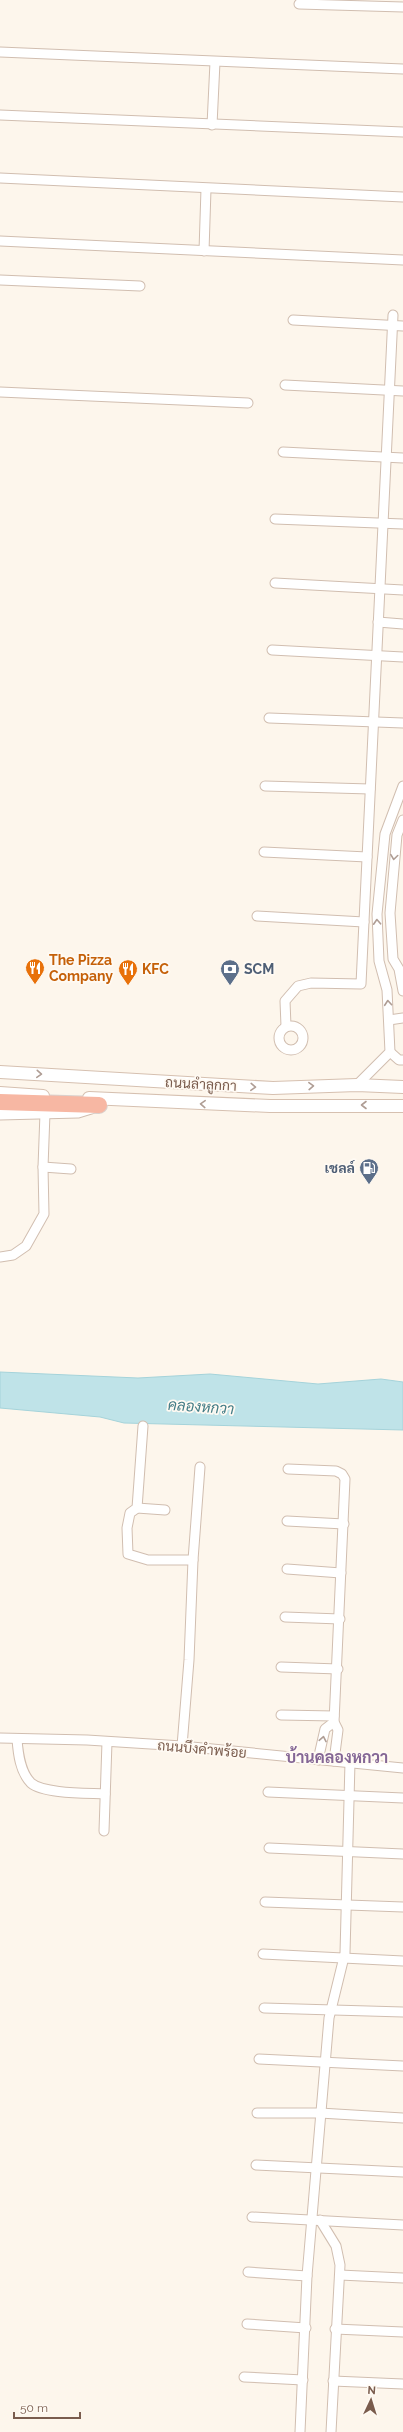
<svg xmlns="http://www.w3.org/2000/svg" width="403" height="2432" font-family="Raleway,Sarabun,sans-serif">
<rect width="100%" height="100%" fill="#fdf6ec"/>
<polygon fill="#bfe3e8" stroke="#a5d3da" points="0,1372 138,1378 210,1374 318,1384 381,1379 403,1382 403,1430 124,1423 100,1417 0,1408"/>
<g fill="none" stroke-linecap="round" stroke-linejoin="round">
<defs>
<g id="minor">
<polyline points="299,4 403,7"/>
<polyline points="0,52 403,69"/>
<polyline points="0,115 403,132"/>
<polyline points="212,125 215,62"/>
<polyline points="0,178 403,197"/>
<polyline points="0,241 403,260"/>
<polyline points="204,251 206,189"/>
<polyline points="0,280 140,286"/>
<polyline points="293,320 403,326"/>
<polyline points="285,385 403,391"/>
<polyline points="0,392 248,403"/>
<polyline points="283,452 403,458"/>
<polyline points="275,519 403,524"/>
<polyline points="275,583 403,590"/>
<polyline points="378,622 403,624"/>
<polyline points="272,650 403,657"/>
<polyline points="269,718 403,723"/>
<polyline points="265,786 370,789"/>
<polyline points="403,820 397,835 390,913 393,959 399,969 403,991"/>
<polyline points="264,852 367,857"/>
<polyline points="257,916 364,922"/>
<polyline points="389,1020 403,1018"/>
<circle cx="291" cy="1038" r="12"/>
<polyline points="286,1026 285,1001 298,986 311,983 361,984 393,315"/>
<polyline points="390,1052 399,1060 403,1060"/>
<polyline points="357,1085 390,1052 387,990 379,961 377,914 385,834 403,786"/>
<polyline points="43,1167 71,1169"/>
<polyline points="0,1257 13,1255 26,1246 44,1214 43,1167 45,1113"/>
<polyline points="143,1426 137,1508 130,1513 127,1528 128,1554 148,1560 193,1560 189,1660 182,1746"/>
<polyline points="288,1469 336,1471 342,1474 345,1479 334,1722 338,1730 334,1761"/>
<polyline points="137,1508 165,1510"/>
<polyline points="287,1521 344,1524"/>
<polyline points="193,1560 200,1467"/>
<polyline points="287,1569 341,1573"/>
<polyline points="285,1617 340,1619"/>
<polyline points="281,1667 338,1669"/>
<polyline points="281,1715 334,1716"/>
<polyline points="0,1738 87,1740 182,1746 403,1768"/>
<path d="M17 1739C18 1753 20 1772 31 1783 44 1794 88 1793 105 1794"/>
<polyline points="318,1760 325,1729 334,1722"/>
<polyline points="268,1792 403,1798"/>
<polyline points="104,1831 107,1742"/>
<polyline points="269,1848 403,1854"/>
<polyline points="265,1902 403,1907"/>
<polyline points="263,1954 403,1961"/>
<polyline points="264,2008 403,2012"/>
<polyline points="259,2059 403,2066"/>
<polyline points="257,2113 320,2113 403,2118"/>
<polyline points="256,2165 403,2172"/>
<polyline points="252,2217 403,2225"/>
<polyline points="320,2220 336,2246 340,2265 331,2432"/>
<polyline points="248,2272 307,2276"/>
<polyline points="340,2275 403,2278"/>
<polyline points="247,2324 306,2328"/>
<polyline points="335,2329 403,2332"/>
<polyline points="244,2377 303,2380"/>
<polyline points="333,2381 403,2384"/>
<polyline points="300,2432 307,2276 329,2018 345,1953 350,1762"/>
</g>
<polyline id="tertiary" points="0,1114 78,1112 91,1108"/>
<g id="secondary">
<polyline points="0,1072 273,1088 357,1085 403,1087"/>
<polyline points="0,1093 43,1096"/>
<polyline points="89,1098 270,1106 403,1106"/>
</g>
<polyline id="motorway" points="0,1102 99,1105"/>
</defs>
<use href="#minor" stroke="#d1beb0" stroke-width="11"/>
<use href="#tertiary" stroke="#d1beb0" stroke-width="13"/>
<use href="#secondary" stroke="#d6c0b0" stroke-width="14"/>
<use href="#motorway" stroke="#dad1cd" stroke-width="18"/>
<use href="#minor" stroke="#fff" stroke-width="9"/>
<use href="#tertiary" stroke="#fff" stroke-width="11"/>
<use href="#secondary" stroke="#fff" stroke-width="12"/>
<use href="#motorway" stroke="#f7b7a3" stroke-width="16"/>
</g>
<defs><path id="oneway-chevron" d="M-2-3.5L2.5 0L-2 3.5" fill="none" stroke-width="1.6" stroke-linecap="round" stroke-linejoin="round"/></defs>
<g stroke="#af9d94">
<use href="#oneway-chevron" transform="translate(394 857) rotate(98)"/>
<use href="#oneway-chevron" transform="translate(377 922) rotate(-93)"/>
<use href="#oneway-chevron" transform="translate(388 1003) rotate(-95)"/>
<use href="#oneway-chevron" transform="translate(39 1074) rotate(4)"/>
<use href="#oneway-chevron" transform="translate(311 1086) rotate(-2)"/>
<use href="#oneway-chevron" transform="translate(253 1087) rotate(3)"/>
<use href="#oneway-chevron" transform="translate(203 1104) rotate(-177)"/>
<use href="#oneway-chevron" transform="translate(364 1105) rotate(-180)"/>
<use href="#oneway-chevron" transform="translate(323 1739) rotate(-79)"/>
</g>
<defs>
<symbol id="restaurant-pin" viewBox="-11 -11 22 30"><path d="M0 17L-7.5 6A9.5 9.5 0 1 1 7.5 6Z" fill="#e8710a" stroke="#fffaf3"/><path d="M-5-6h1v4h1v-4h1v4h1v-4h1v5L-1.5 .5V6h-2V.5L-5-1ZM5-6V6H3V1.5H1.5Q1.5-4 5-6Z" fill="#fff"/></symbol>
<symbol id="bank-pin" viewBox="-11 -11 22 30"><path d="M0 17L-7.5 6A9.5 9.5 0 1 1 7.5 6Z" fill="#5c6f8a" stroke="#fffaf3"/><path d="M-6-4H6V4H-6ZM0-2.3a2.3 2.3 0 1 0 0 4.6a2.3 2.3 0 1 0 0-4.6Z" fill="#fff"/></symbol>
<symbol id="fuel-pin" viewBox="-11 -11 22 30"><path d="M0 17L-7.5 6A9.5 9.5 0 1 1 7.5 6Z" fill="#5c6f8a" stroke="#fffaf3"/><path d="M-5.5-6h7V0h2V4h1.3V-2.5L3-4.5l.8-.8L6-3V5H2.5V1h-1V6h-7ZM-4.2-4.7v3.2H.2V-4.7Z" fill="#fff"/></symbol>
</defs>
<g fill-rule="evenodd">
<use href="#restaurant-pin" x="24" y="957" width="22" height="30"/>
<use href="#restaurant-pin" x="117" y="958" width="22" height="30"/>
<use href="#bank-pin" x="219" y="958" width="22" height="30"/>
<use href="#fuel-pin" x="358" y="1157" width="22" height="30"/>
</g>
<g text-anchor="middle" stroke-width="3.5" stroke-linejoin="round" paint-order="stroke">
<g font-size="14" font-weight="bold" fill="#c56008" stroke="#fffaf3" text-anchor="start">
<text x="49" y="965">The Pizza<tspan x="49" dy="16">Company</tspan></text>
<text x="142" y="974">KFC</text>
</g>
<g font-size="14" font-weight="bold" fill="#4e5e75" stroke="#fffaf3" text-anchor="start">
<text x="244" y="974">SCM</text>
<text x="355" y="1173" text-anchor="end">เชลล์</text>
</g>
<g font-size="14" fill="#7a5c4d" stroke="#fffaf3">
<text transform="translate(201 1084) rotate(3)" y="5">ถนนลำลูกกา</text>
<text transform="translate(202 1749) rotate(5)" y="5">ถนนบึงคำพร้อย</text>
</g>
<g font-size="15" font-style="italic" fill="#437c86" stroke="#fffaf3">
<text transform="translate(201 1407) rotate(4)" y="5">คลองหกวา</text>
</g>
<g font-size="16" font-weight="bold" fill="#846695" stroke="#fffaf3">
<text x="337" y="1763">บ้านคลองหกวา</text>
</g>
</g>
<g transform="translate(371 2400) rotate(4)" stroke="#fffaf3" stroke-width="3" paint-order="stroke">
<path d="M0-3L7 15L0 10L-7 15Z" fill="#7a5c4d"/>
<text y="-6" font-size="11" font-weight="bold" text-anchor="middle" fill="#7a5c4d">N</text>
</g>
<path d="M14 2412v6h66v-6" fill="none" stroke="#7a5c4d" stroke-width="2"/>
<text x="20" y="2412" font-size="12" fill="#7a5c4d" stroke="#fffaf3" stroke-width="3" paint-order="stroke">50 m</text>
</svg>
